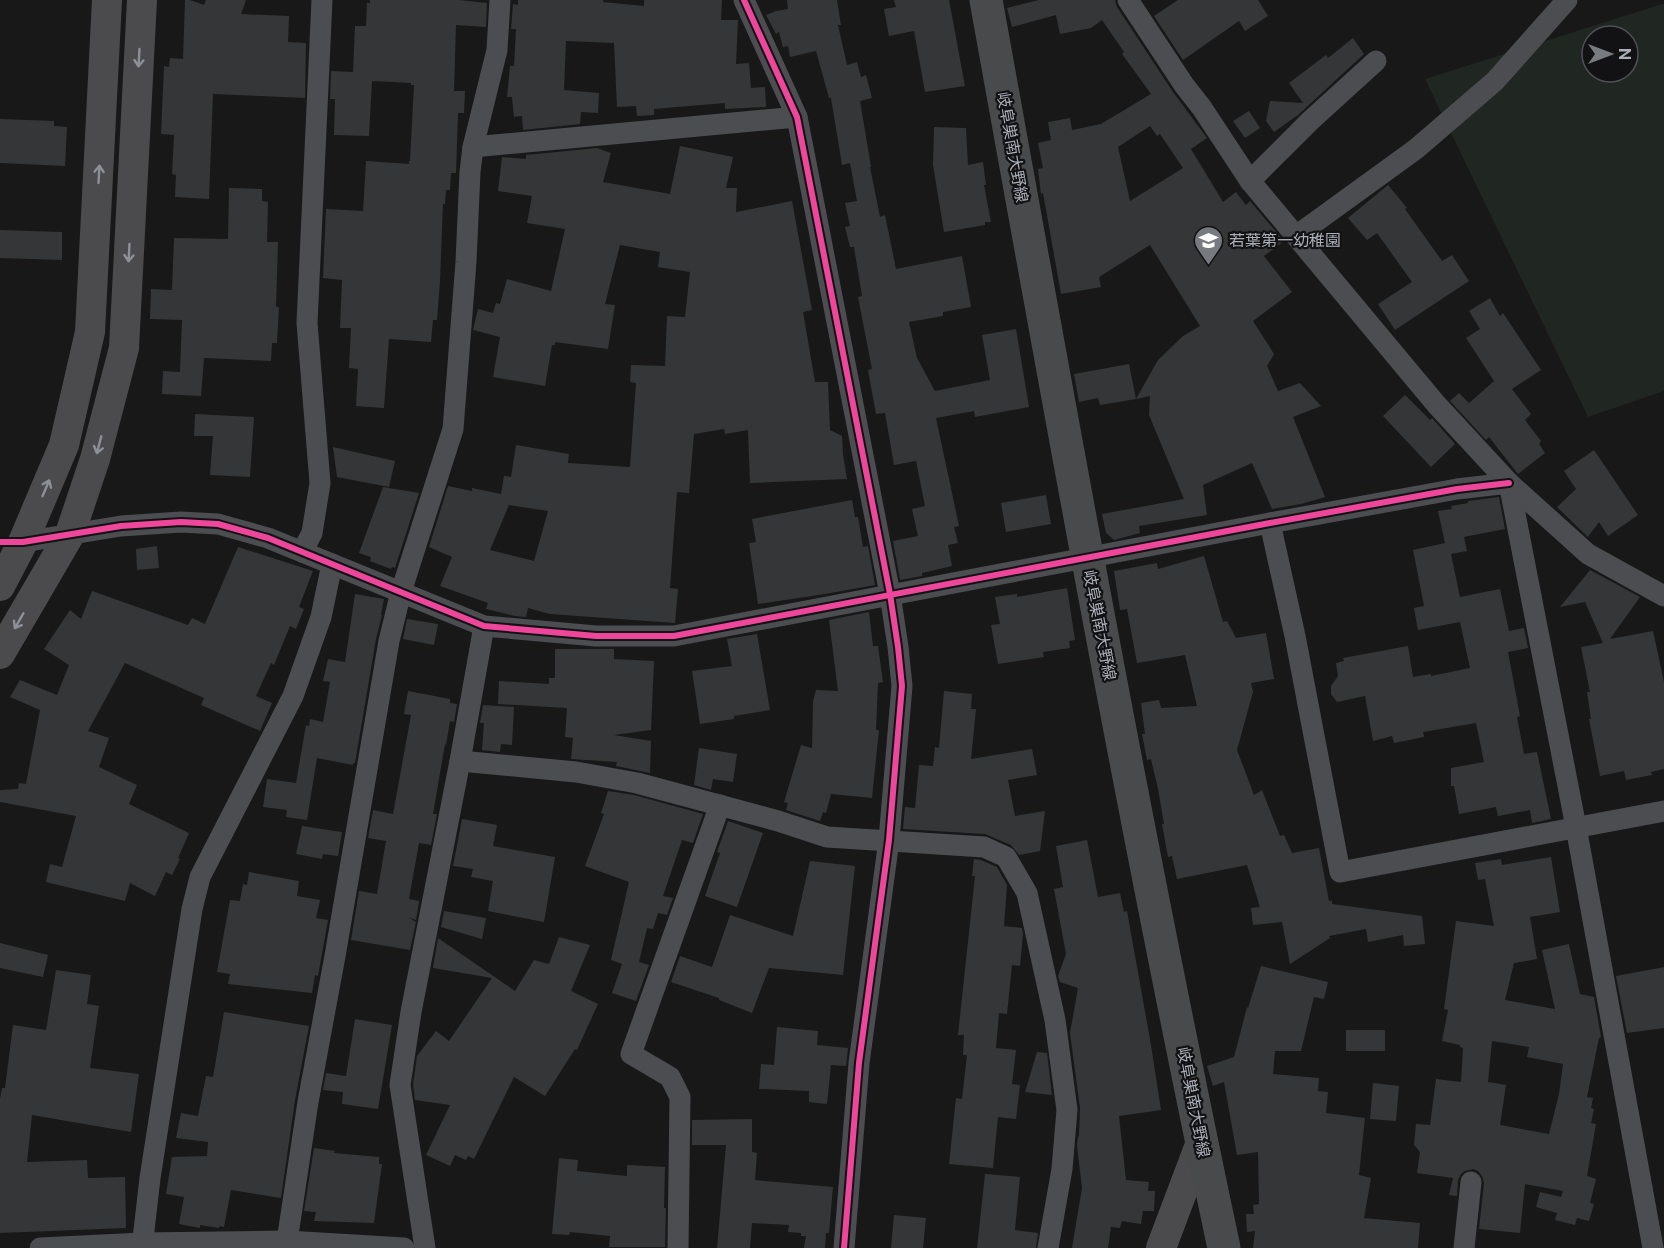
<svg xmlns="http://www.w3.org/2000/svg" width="1664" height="1248" font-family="'Public Sans','Noto Sans JP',sans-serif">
<rect width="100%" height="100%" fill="#181818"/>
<path fill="#202621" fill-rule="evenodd" d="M1662 4H1664V391L1588 417 1425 79ZM1592 36H1628V72H1592Z"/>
<g fill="#353637" fill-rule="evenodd">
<polygon points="185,0 190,0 204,5 206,0 246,0 241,14 289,16 288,42 306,43 305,98 213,94 209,199 175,197 176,175 172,174 174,135 161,134 164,66 169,67 170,58 183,59"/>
<polygon points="370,0 459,0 487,3 486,27 456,25 454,91 465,91 464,113 458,113 456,173 451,173 450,190 446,190 445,204 443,204 440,281 437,320 433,320 431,342 389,339 384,408 356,406 358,369 349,368 351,328 340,328 342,280 323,278 326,209 363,211 366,161 409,164 409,161 410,161 414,85 411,85 411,83 372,81 369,136 334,135 335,99 330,99 331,71 353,72 355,26 366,26 367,3 370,3"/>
<polygon points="518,0 603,0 603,2 644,6 644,0 722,0 721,20 738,20 736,64 749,63 751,88 765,87 766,107 725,109 725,103 654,109 654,115 637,116 636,106 617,107 614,43 566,41 564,90 599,93 598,113 581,112 580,124 523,130 522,116 514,117 512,97 507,97 510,66 514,66 516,29 511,29 513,4 518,5"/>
<polygon points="787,0 837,0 841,25 838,25 847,65 857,62 861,77 866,75 872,98 860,101 871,167 870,167 880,217 885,215 896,269 962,256 971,307 943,312 943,316 909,322 917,358 935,391 990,380 982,335 1016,329 1029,407 975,417 974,411 936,418 959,526 954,527 958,543 948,545 952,566 922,573 922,576 900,580 893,541 918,536 912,509 925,506 916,461 894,465 885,413 876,414 868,370 872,369 858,297 862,296 854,247 850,247 845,227 850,226 845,203 857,201 850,163 842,165 831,98 829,98 816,51 790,57 788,46 783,47 779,32 776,34 766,15 776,11 788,9"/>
<polygon points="894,0 949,0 965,86 925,92 914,31 889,36 884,9 896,7"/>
<path d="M1039 0H1115L1117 7 1173 92 1207 138 1191 149 1223 202 1236 192 1246 205 1250 201 1284 241 1264 256 1292 292 1253 321 1274 354 1267 366 1278 391 1300 383 1321 406 1293 417 1325 497 1301 504 1272 509 1252 463 1203 485 1207 515 1139 526 1140 533 1114 540 1106 533 1102 514 1184 499 1149 415 1150 396 1136 399 1158 360 1183 336 1200 326 1150 245 1099 277 1101 287 1061 294 1043 193 1041 194 1038 169 1043 168 1038 143 1051 140 1048 122 1070 118 1072 130 1101 124 1151 94 1122 54 1124 52 1102 20 1091 28 1060 34 1056 15 1012 27 1007 8ZM1150 126 1157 136 1160 134 1183 168 1130 201 1118 147Z"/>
<polygon points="1178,0 1258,0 1268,16 1245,31 1239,21 1183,60 1154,16"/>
<polygon points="1353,38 1364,54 1298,115 1274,132 1266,121 1270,101 1303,103 1289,83 1326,55 1328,58"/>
<polygon points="1249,111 1260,128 1245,138 1233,121"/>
<polygon points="0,119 54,121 54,126 67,127 65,166 0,163"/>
<polygon points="934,127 966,128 968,165 983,162 986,185 984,185 991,222 985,222 985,225 944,232 933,165"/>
<path d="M680 146 733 157 726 188H737L736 212 792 201 812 310 803 312 815 382H828L830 430 842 436 843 455 847 479 750 483 748 430 725 434 724 429 694 434 689 493 677 492 670 588 678 589 675 623 550 614 528 608 526 617 515 616 486 609 488 603 440 586 452 557 429 547 448 486 472 491V488L501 494 504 476 511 477 516 445 569 454 568 463 630 467 636 383 630 382 631 365 665 366 667 316 685 317 690 272 658 267 660 252 620 245 605 304 615 305 608 349 555 342V345H552L545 386 493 377 500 337 473 330 478 309 493 313 496 303 500 304 507 279 551 291 565 229 527 223 532 196 498 191 502 157 526 159V155L597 148 611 153 603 182 670 194ZM509 505 548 511 534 561 490 550Z"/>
<polygon points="1388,185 1407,208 1405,209 1442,261 1452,255 1469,281 1395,330 1378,304 1412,282 1377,233 1367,240 1348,218"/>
<polygon points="229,188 262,189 262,201 268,202 267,242 278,242 276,307 279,307 277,343 272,343 271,361 204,358 201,396 162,394 163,371 180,372 182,320 150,319 151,289 172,290 174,238 228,239"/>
<polygon points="0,230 62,232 62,260 0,258"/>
<polygon points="1490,298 1500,316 1503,313 1541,370 1512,389 1531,414 1525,420 1541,441 1539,444 1545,453 1518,474 1489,437 1486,440 1450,401 1459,393 1469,403 1494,381 1466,338 1480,329 1469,311"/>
<polygon points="1129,364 1136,399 1100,405 1098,398 1079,402 1074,374"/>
<polygon points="1405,395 1430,420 1432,418 1455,444 1431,467 1383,416"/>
<polygon points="195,414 254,417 250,477 210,475 213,436 194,436"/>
<polygon points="333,447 395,461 389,487 337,477"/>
<polygon points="1594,450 1638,515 1608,536 1599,522 1588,537 1557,507 1576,489 1564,471"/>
<polygon points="383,487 419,493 395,568 392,567 391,569 370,561 371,557 359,553"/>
<polygon points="1046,495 1051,524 1006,532 1001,503"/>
<polygon points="1499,497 1505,529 1464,537 1467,551 1451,554 1460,597 1500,589 1509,631 1524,628 1528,648 1508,652 1520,716 1517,717 1524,754 1537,752 1551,819 1532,823 1530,810 1498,816 1496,807 1459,814 1454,786 1451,786 1451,768 1484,762 1476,723 1423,732 1424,737 1394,743 1392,736 1373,741 1365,696 1337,702 1331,694 1331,686 1338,676 1336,663 1344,661 1343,658 1408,646 1413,677 1431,674 1431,676 1470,668 1460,622 1418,630 1414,608 1424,606 1413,550 1445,543 1438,511 1452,509 1451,506 1468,503 1468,501"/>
<polygon points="852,500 855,517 858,517 863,547 868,546 875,585 825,594 758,604 749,543 756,542 752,519"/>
<polygon points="157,546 159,568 137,570 136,549"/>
<polygon points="238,547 313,571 299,607 304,609 296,629 290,626 274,665 271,663 256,696 272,703 260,731 201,705 204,698 125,663 88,731 109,738 99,767 137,785 129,804 189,833 178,858 180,859 172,875 166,872 155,896 130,883 125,901 46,882 50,864 62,867 76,816 0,802 0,790 18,789 19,783 26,784 40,710 10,697 20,680 57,695 69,665 44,649 70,610 81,619 92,591 188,625 192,618 205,624"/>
<polygon points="1204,556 1223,622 1227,621 1236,638 1266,633 1274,679 1251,683 1253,692 1237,750 1254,795 1262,790 1280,836 1284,835 1292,853 1319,848 1329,901 1332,901 1332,904 1422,916 1425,944 1404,946 1403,935 1368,942 1366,929 1329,936 1330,938 1290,964 1282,922 1253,925 1251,908 1260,907 1247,865 1177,879 1172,856 1168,857 1162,824 1164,824 1158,789 1151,759 1147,760 1142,734 1145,734 1141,703 1159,700 1161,708 1197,706 1185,655 1137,663 1127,609 1120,610 1114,571 1157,563 1158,569"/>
<polygon points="1590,570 1640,597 1610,639 1653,631 1664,682 1664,769 1651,772 1652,775 1626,780 1624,771 1600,776 1589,719 1591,719 1587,692 1590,692 1581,647 1603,643 1585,602 1560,607"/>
<polygon points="1067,588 1075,640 1069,641 1070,648 1043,652 1044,657 998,664 991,625 1000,624 995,597 1017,594 1017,597"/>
<polygon points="355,594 384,599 381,615 382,615 376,639 355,763 353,763 353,765 317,758 307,820 286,817 287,810 263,807 267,779 296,783 306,725 309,726 310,719 323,722 330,682 323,681 328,659 345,662"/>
<polygon points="869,612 873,646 878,646 883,682 878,683 876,730 879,730 872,798 831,794 826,813 823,812 820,821 786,810 788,803 784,802 801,745 812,748 813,701 816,690 838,691 829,620"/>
<polygon points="407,619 438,624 434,645 403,639"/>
<polygon points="757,634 770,710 734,716 734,719 700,724 692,671 732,666 727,639"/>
<polygon points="555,649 614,649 614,659 654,661 651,730 614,735 651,741 650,773 616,766 617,762 571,759 573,738 565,737 567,708 498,704 499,681 549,684 549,678 555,678"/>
<polygon points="408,691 450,699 450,703 457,704 454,722 450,721 446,745 445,744 434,808 433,814 437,814 431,845 419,843 409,899 419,901 416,920 408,917 416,922 410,950 351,940 359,891 377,894 386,841 368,838 373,810 393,814 411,715 404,714"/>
<polygon points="944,691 972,694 971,709 976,709 971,759 1032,749 1037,775 1008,780 1015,816 1045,811 1040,851 1019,855 1011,845 985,834 903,829 905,807 915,808 919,765 933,766 935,747 939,748"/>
<polygon points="483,705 514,707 512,745 501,744 500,752 482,750 484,723 480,723"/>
<polygon points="699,748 737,754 733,782 713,779 711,790 694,785"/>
<polygon points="608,791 634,795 703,814 693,843 682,840 663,896 673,898 667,915 658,913 653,929 647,928 639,962 649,965 636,1001 612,993 622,964 611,960 629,882 585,866 604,814 601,813"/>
<polygon points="462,819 497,825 493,846 555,857 544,922 488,911 493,881 471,877 473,869 453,866"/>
<polygon points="728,821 763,833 737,907 705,896 720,853 717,852"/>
<polygon points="302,826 342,832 338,856 323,854 322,859 296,854"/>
<polygon points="1087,840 1098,897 1120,893 1124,912 1127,911 1151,1045 1161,1110 1119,1116 1126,1180 1149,1182 1148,1191 1155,1191 1154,1211 1143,1211 1141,1224 1122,1221 1120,1228 1111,1227 1108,1248 1072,1248 1082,1188 1077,1146 1078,1137 1079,1136 1080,1108 1070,1033 1078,988 1060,982 1058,976 1066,954 1054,889 1063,887 1056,846"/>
<path d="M1551 857 1560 912 1530 917 1537 959 1514 963 1505 1000 1555 1009 1542 950 1569 944 1580 994 1594 997 1601 1037 1599 1038 1587 1097 1593 1098 1591 1108 1594 1109 1591 1123 1596 1124 1587 1176 1596 1179 1590 1203 1594 1204 1589 1221 1577 1218 1575 1225 1555 1220 1557 1213 1536 1207 1540 1192 1561 1197 1563 1191 1525 1184 1520 1233 1479 1229 1484 1183 1482 1176 1478 1171 1473 1169 1465 1171 1461 1174 1458 1180 1457 1196 1449 1195 1453 1178 1417 1173 1420 1152 1414 1145 1416 1124 1430 1125 1436 1079 1461 1082 1463 1048 1460 1047V1045L1442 1041 1448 1010 1444 1009 1456 921 1494 926 1485 879 1478 880 1475 863 1501 859 1502 865ZM1492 1041 1529 1047 1527 1057 1563 1064 1559 1094 1549 1134 1500 1125 1506 1085 1488 1082Z"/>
<polygon points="974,859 981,860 997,867 1007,885 1004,926 1022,928 1023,934 1020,966 1012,965 1007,1014 999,1013 996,1048 1016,1050 1012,1084 1020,1085 1016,1119 998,1117 993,1168 949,1164 956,1098 962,1099 967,1055 963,1055 964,1035 958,1035 975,876 972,876"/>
<polygon points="810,861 855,866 843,975 769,968 752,1013 719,1000 719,998 671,982 680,956 712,967 730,915 793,936"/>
<polygon points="249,872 299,881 297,896 320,900 316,918 328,920 318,976 315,975 312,993 228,984 230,974 217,972 230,900 240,901 243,884 247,885"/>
<polygon points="444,911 486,918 482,939 441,927"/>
<polygon points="559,937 590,945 571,991 598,1004 577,1050 575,1049 545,1096 514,1077 474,1159 468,1156 466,1160 455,1155 450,1166 426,1155 450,1105 415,1100 413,1085 417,1056 436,1031 449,1041 492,978 433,968 438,938 515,991 534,960 549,964"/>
<polygon points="0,943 48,955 43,977 0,968"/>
<polygon points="1261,966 1328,982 1324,999 1314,997 1301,1051 1275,1051 1273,1074 1319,1078 1318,1091 1328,1092 1326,1113 1365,1118 1359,1175 1371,1178 1364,1218 1420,1223 1418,1248 1253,1248 1255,1231 1247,1232 1246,1214 1254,1214 1253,1205 1259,1204 1258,1152 1237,1155 1224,1082 1213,1086 1207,1066 1234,1057 1247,1007 1248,1008"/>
<polygon points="1664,967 1664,1028 1627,1033 1616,976"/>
<polygon points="56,970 91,975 87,1004 99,1006 90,1068 139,1074 131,1132 32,1115 27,1162 87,1160 88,1178 125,1177 126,1228 0,1233 0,1099 2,1088 5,1088 13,1025 46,1030"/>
<polygon points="224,1012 309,1026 295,1100 281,1198 231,1190 224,1227 219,1226 219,1228 200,1225 200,1228 179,1224 184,1197 166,1194 172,1157 207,1156 208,1142 176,1138 181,1113 198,1116 206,1076 213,1077"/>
<polygon points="355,1019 392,1025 378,1109 342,1104 343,1092 323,1090 326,1073 346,1076"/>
<polygon points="777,1027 818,1031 817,1045 848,1048 846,1066 831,1065 827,1104 809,1102 809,1091 759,1089 761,1064 774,1065"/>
<rect x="1346" y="1030" width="39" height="21"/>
<polygon points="1037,1052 1047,1053 1052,1095 1025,1092"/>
<polygon points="1373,1083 1399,1086 1396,1121 1370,1119"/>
<polygon points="752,1119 752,1152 757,1153 755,1180 833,1187 829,1233 826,1233 825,1248 804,1248 806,1236 801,1236 801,1233 788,1232 789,1225 752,1223 750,1248 717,1248 726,1145 692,1145 692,1120"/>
<polygon points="314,1148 335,1151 334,1153 379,1157 379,1164 382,1164 374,1223 314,1221 316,1212 304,1211"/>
<polygon points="559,1158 578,1160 577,1171 627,1176 627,1165 665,1167 664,1208 666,1208 665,1247 609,1247 610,1236 570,1232 569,1235 552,1234"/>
<polygon points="985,1174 1020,1177 1015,1230 1038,1233 1036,1248 977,1248"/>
<polygon points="894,1215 926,1218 923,1248 891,1248"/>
</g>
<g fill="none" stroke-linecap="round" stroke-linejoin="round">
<g stroke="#4c4d50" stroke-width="21">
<polyline points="744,0 797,117 890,594 898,647 902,686 889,840 859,1063 844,1248"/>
<polyline points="1128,0 1184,85 1202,108 1250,181 1436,404 1509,483 1588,554 1664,596"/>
<polyline points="473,147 797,117"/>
<polyline points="1250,181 1310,121 1376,61"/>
<polyline points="1296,236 1416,149 1495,81 1567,0"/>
<polyline points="1509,483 1576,827 1653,1248"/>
<polyline points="1270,523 1295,636 1340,872 1664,811"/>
<polyline points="23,542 121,526 181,522 218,524 268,538 484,626 596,636 674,636 1270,523 1457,489 1509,483"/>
<polyline points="302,552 312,533 320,483 307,323 322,0"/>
<polyline points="460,761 576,772 637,783 778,821 827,837 984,847 1006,857 1027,893 1055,1020 1067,1110 1062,1169 1048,1248"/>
<polyline points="40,1248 143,1243 287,1241 404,1248"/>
<polyline points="142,1248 150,1178 192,909 200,877 293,696 321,617 332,564"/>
<polyline points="286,1248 308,1102 335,956 389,641 401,592 453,429 466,262 470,172 473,147 497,50 500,0"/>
<polyline points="425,1248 400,1085 411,1012 460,761 484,626"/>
<polyline points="678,1248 680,1097 670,1077 631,1054 720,805"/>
<polyline points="1464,1248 1471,1182"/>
</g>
<g stroke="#4b4b4e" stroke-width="30">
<polyline points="0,586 23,542 64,445 90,332 107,0"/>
<polyline points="0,654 70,534 95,459 124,348 142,0"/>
<polyline points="1161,1248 1201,1142"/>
</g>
<path stroke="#494a4c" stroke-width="33" d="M986 0C1061 417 1136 834 1224 1248"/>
<defs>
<g id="cycleway">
<polyline points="744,0 797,117 890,594 898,647 902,686 889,840 859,1063 844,1248"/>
<polyline points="0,542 23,542 121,526 181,522 218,524 268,538 484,626 596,636 674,636 1270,523 1457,489 1509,483"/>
</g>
</defs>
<use href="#cycleway" stroke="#121214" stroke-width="10"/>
<use href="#cycleway" stroke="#ed469a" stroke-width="6"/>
</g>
<defs><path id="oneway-shaft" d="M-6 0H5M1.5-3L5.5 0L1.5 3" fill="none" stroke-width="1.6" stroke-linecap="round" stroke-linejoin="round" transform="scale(1.5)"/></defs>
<g stroke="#8e9098">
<use href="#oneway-shaft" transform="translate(139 58) rotate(93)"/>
<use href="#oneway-shaft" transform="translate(99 174) rotate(-87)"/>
<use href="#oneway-shaft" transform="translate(129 253) rotate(93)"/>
<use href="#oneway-shaft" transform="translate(99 445) rotate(105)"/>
<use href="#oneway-shaft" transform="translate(46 488) rotate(-67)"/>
<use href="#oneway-shaft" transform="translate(19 621) rotate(120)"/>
</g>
<defs>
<symbol id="school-pin" viewBox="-11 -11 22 30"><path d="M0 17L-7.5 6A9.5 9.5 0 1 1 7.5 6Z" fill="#777a7f" stroke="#121214"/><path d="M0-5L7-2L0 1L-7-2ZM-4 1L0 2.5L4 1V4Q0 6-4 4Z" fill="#fff"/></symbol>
</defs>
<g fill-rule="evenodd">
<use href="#school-pin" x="1192" y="224" width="33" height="45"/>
</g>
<g text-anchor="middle" stroke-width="4.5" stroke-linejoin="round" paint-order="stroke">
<g font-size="16" fill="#aaaeb7" stroke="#121214">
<text transform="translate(1013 147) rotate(80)" y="6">岐阜巣南大野線</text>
<text transform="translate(1100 625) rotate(79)" y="6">岐阜巣南大野線</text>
<text transform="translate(1194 1102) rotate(79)" y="6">岐阜巣南大野線</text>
</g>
<g font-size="16" fill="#aaaeb7" stroke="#121214" text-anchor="start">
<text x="1229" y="246">若葉第一幼稚園</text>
</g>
</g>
<g transform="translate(1610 54) rotate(90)"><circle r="28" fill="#121214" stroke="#4f5055" stroke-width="1.5"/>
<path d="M0-4.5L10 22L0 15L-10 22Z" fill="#777a7f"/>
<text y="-9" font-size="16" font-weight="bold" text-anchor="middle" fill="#aaaeb7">N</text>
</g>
</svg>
